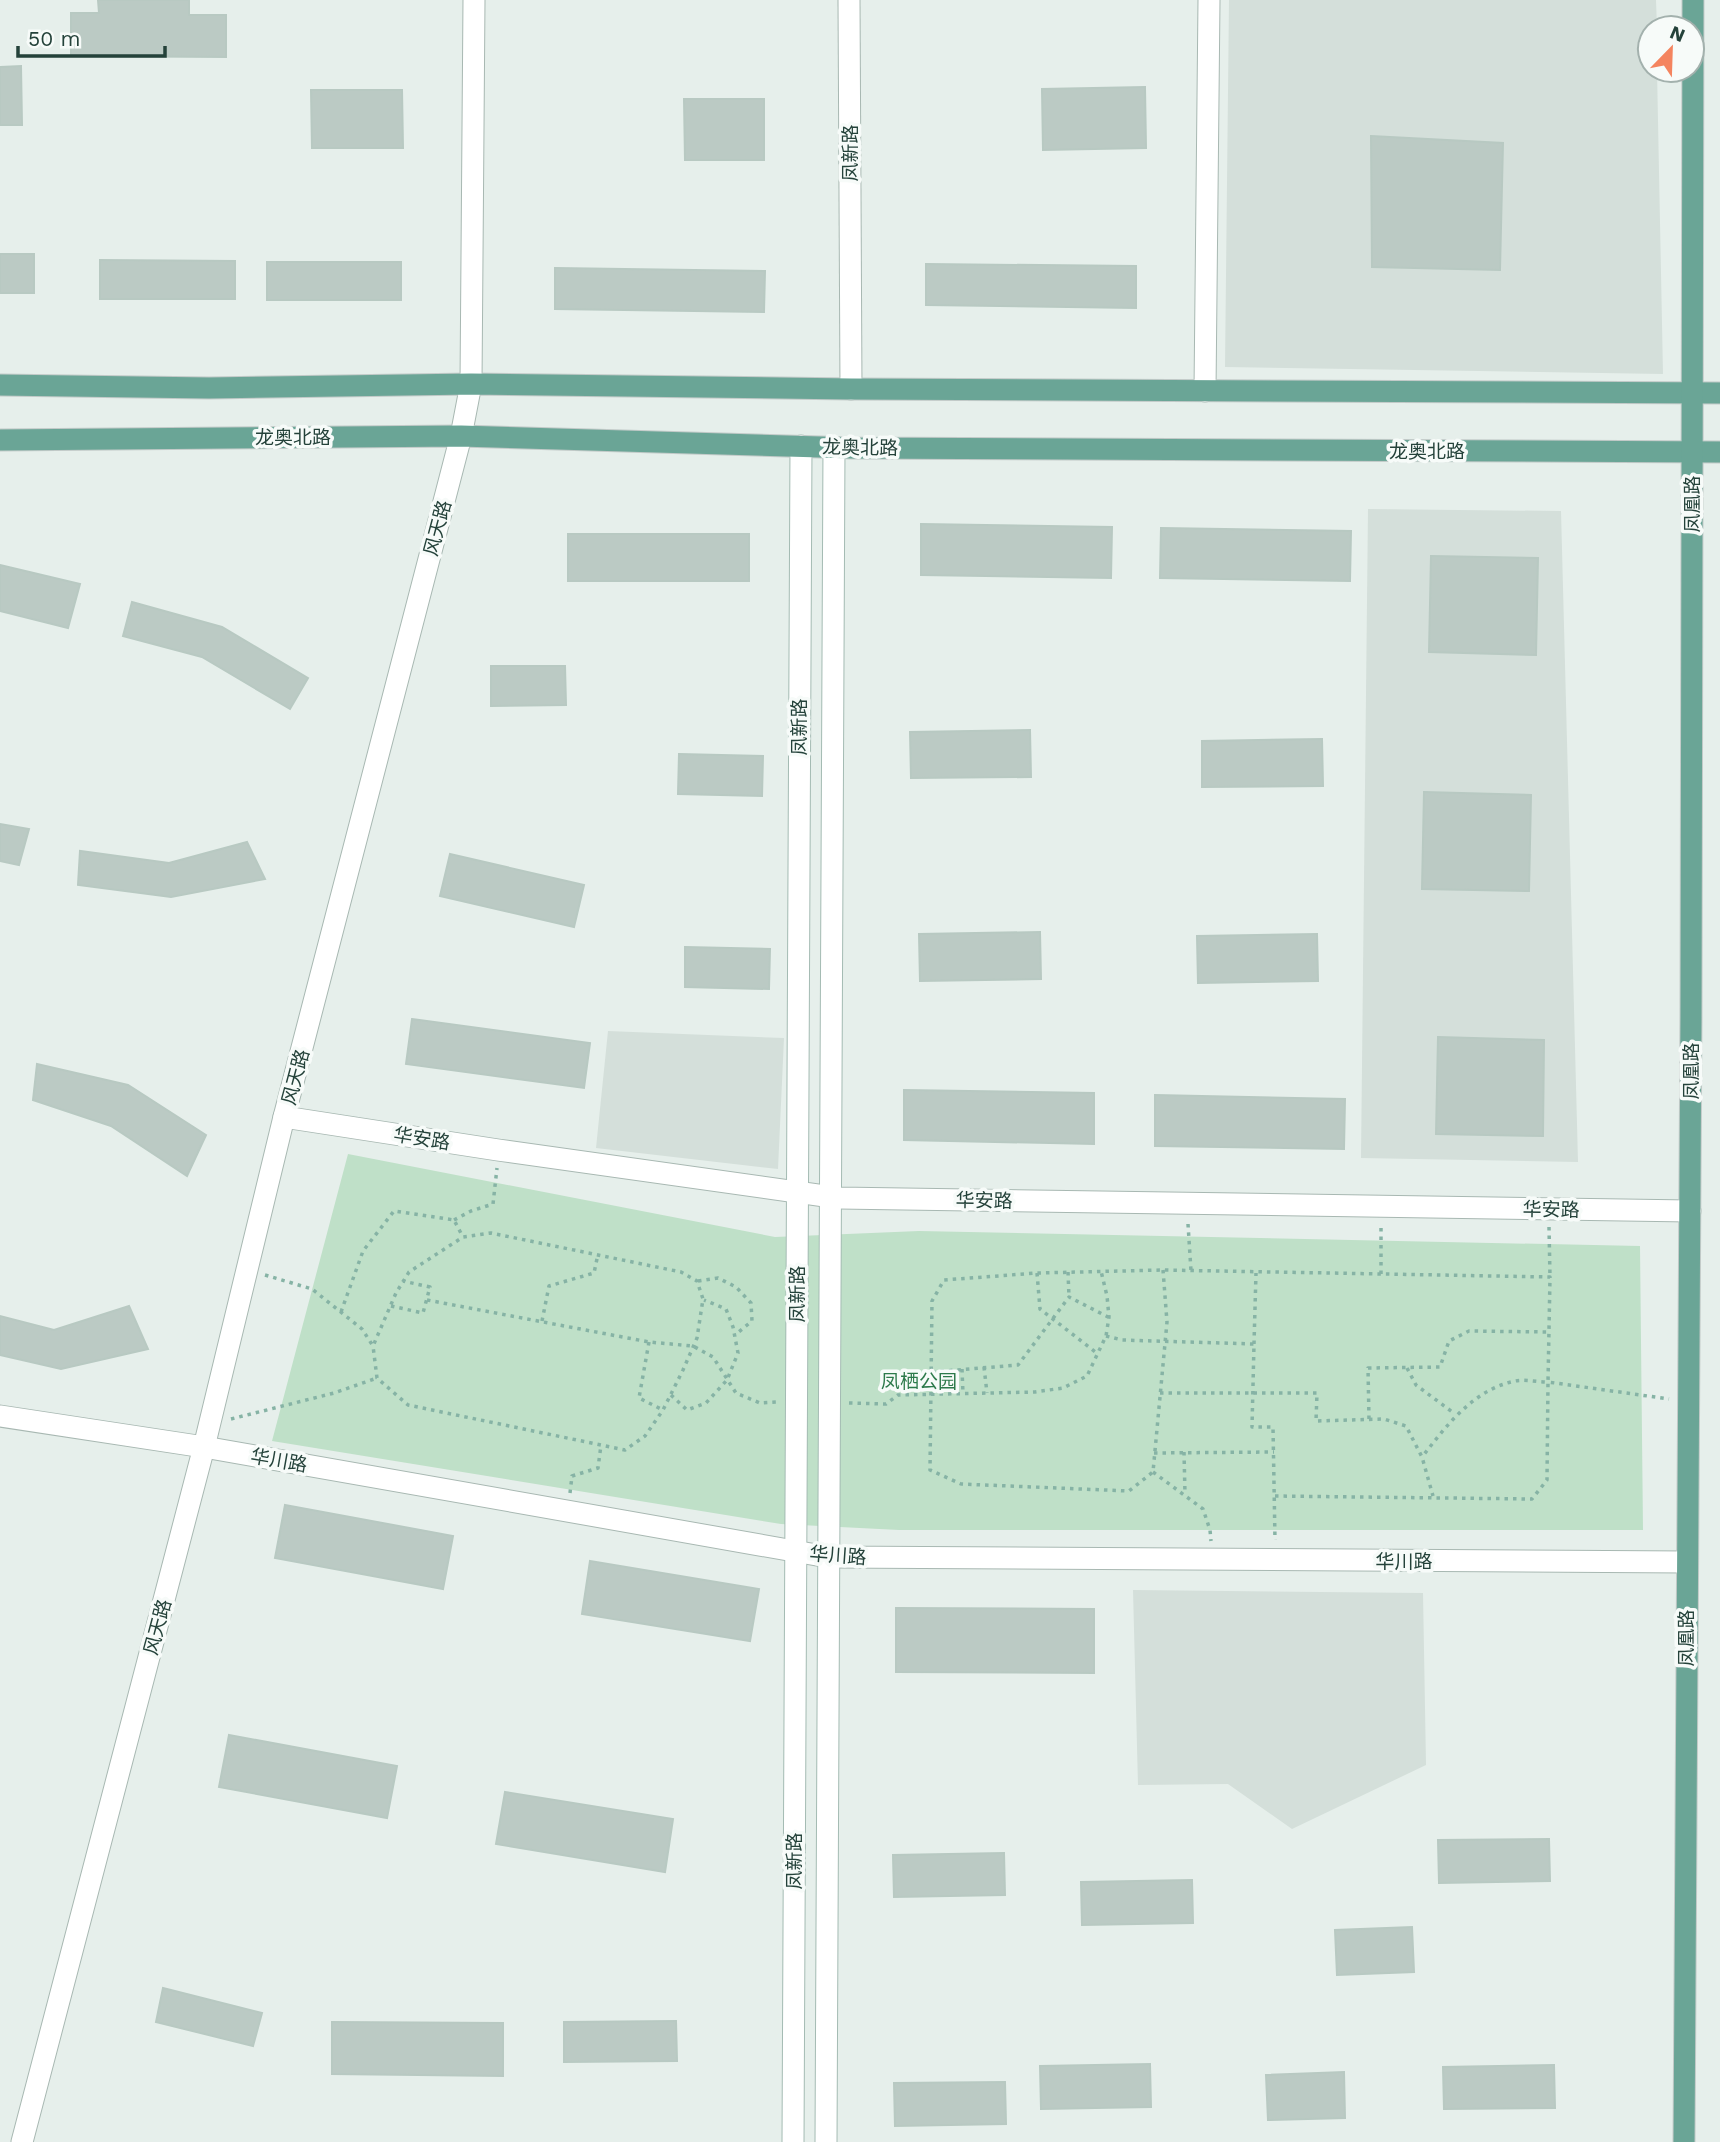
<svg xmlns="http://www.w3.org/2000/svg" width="1720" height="2142" font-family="'Work Sans','Noto Sans SC',sans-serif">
<rect width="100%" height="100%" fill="#e6efeb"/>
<g fill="#d4dfda">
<polygon points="1229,0 1656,0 1657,28 1650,28 1650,70 1657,70 1663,374 1225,367"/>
<polygon points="1368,509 1561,511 1578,1162 1361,1158"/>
<polygon points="608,1031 784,1038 778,1169 596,1148"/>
<polygon points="1133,1590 1423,1593 1426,1765 1292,1829 1228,1784 1138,1785"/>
</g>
<polygon fill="#bfe0c8" points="348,1154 775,1237 919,1231 1640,1246 1643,1530 899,1530 781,1524 272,1441"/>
<g fill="#bbcac4" stroke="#b8c9c2" stroke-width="2">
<polygon points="98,0 189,0 189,15 226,15 226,57 71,56 71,13 99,13"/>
<polygon points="21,66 22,125 0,125 0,67"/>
<polygon points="1145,87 1146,148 1043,150 1042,89"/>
<polygon points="311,90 402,90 403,148 312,148"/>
<polygon points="684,99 764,99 764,160 685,160"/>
<polygon points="1371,136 1503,143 1500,270 1372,267"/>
<rect x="0" y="254" width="34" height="39"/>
<polygon points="100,260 235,261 235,299 100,299"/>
<rect x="267" y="262" width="134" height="38"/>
<polygon points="926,264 1136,266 1136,308 926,305"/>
<polygon points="555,268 765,271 764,312 555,309"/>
<polygon points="921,524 1112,527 1111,578 921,575"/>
<polygon points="1161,528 1351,531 1350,581 1160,578"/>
<rect x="568" y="534" width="181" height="47"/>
<polygon points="1431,556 1538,558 1536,655 1429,652"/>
<polygon points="0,565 80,584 68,628 0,611"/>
<polygon points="132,602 222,627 308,678 290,709 202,657 123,636"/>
<polygon points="491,666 565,666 566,705 491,706"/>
<polygon points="1030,730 1031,777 911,778 910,732"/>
<polygon points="1322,739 1323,786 1202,787 1202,741"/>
<polygon points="679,754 763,756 762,796 678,794"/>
<polygon points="1424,792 1531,795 1529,891 1422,889"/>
<polygon points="0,824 29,829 19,865 0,861"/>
<polygon points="247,842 265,879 171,897 78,885 80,851 169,863"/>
<polygon points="450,854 584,885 574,927 440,896"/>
<polygon points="1040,932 1041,979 920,981 919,934"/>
<polygon points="1317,934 1318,981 1198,983 1197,936"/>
<polygon points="685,947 770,949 769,989 685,987"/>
<polygon points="412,1019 590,1043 584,1088 406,1064"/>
<polygon points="1438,1037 1544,1040 1543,1136 1436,1134"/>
<polygon points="37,1064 128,1085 206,1135 187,1176 111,1126 33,1100"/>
<polygon points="904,1090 1094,1093 1094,1144 904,1140"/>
<polygon points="1155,1095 1345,1099 1344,1149 1155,1146"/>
<polygon points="129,1306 148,1349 61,1369 0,1355 0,1316 54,1330"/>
<polygon points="285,1505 453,1536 443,1589 275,1558"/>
<polygon points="590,1561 759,1589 750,1641 582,1614"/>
<polygon points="896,1608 1094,1609 1094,1673 896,1672"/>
<polygon points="229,1735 397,1766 387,1818 219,1787"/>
<polygon points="505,1792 673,1819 665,1872 496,1844"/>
<polygon points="1549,1839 1550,1881 1439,1883 1438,1840"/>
<polygon points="1004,1853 1005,1895 894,1897 893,1855"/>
<polygon points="1192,1880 1193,1923 1082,1925 1081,1882"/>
<polygon points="1412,1927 1414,1972 1337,1975 1335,1930"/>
<polygon points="163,1988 262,2013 253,2046 156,2022"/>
<polygon points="676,2021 677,2061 564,2062 564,2022"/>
<polygon points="332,2022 503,2023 503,2076 332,2074"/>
<polygon points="1150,2064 1151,2107 1041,2109 1040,2066"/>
<polygon points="1554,2065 1555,2108 1444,2109 1443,2067"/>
<polygon points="1344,2072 1345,2118 1268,2120 1266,2075"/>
<polygon points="1005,2082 1006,2124 895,2126 894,2083"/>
</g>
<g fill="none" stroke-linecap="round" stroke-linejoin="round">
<defs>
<g id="tertiary">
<polyline points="849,0 851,389"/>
<polyline points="1205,391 1209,0"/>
<polyline points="284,1117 498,1150 839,1198 1690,1211"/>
<polyline points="0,1416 204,1447 828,1557 1687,1562"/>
<polyline points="22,2142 204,1447 284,1117 461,436 471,384 474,0"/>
</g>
<g id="secondary">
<polyline points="793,2142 801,446"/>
<polyline points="826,2142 834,447"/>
</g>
<g id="primary">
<polyline points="0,385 209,388 471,384 851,389 1720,393"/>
<polyline points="0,440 461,436 853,448 1720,452"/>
<polyline points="1684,2142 1691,1017 1693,0"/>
</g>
</defs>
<use href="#tertiary" stroke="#a8b8b2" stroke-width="23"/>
<use href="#secondary" stroke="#a4bbb3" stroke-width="23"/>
<use href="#primary" stroke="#c2cac8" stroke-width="23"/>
<g stroke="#86b3a5" stroke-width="3.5" stroke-dasharray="3.5 5" stroke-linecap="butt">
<polyline points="454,1220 471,1211 493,1204 497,1168"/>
<polyline points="1188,1224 1191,1271"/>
<polyline points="1549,1227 1550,1277"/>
<polyline points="1163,1270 1167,1322 1153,1472 1129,1491 961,1484 930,1470 932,1301 944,1280 1037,1273 1163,1270 1550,1277 1548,1382 1669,1399"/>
<polyline points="1068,1272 1069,1297"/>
<polyline points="1037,1273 1040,1309 1098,1354"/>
<polyline points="1381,1274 1381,1224"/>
<polyline points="265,1275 312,1289 362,1329 373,1346 396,1293 409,1272 463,1237 491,1233 681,1272 697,1281 703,1299 697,1338 683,1370 663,1410 645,1436 625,1450 408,1405 377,1378 373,1346"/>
<polyline points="698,1281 718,1278 736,1287 751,1303 752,1321 735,1335"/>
<polyline points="427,1300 649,1342 693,1346 713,1357 736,1393 760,1403 778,1402"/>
<polyline points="391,1306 423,1313 430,1287 403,1281"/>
<polyline points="341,1312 363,1251 394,1211 454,1220 463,1237"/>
<polyline points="542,1321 549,1286 594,1273 598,1254"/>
<polyline points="1106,1336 1122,1340 1254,1344 1252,1427 1273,1427 1275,1540"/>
<polyline points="649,1342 639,1398 663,1410"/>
<polyline points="1254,1344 1256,1273"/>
<polyline points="984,1367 987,1393"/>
<polyline points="1407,1368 1416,1385 1455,1414"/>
<polyline points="962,1369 963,1394"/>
<polyline points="932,1372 1018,1365 1069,1297 1108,1317"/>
<polyline points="1160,1393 1317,1393 1316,1421 1384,1419 1406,1426 1422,1457 1433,1496"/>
<polyline points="671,1395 687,1410 706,1403 727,1380 738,1353 733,1327 726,1309 704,1300"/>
<polyline points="849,1403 886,1404 898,1395 1035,1392 1063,1388 1087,1376 1106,1336 1109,1317 1107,1296 1101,1271"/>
<polyline points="231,1419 334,1393 377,1378"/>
<polyline points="1369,1419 1368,1368 1440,1367 1449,1341 1469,1331 1548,1332"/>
<polyline points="1184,1452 1185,1494"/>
<polyline points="1154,1453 1274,1452"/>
<polyline points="1153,1472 1203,1509 1210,1530 1211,1541"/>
<polyline points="570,1493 572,1476 598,1468 601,1445"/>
<path d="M1275 1496 1532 1499 1547 1480 1548 1382C1537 1382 1525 1379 1515 1381 1473 1390 1447 1425 1422 1457"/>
</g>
<use href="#tertiary" stroke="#fff" stroke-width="21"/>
<use href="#secondary" stroke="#fff" stroke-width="21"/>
<use href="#primary" stroke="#6aa596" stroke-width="21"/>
</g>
<g text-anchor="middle" stroke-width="7" stroke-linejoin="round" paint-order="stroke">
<g font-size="19" fill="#24423a" stroke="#f7fbf9">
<text transform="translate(850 153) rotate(-90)" y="7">凤新路</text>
<text x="293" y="444">龙奥北路</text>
<text transform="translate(860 447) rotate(1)" y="7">龙奥北路</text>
<text x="1427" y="458">龙奥北路</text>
<text transform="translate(1692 504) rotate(-90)" y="7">凤凰路</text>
<text transform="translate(437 528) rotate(-75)" y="7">风天路</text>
<text transform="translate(799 727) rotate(-90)" y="7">凤新路</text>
<text transform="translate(1691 1071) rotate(-90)" y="7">凤凰路</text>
<text transform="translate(295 1077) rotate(-75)" y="7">风天路</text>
<text transform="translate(422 1138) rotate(9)" y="7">华安路</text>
<text transform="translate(984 1200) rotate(1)" y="7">华安路</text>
<text transform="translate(1551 1209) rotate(1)" y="7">华安路</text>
<text transform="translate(797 1294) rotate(-90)" y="7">凤新路</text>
<text transform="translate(279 1460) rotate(10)" y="7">华川路</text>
<text transform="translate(838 1555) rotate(4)" y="7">华川路</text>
<text x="1404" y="1568">华川路</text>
<text transform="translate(157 1627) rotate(-75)" y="7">风天路</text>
<text transform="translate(1686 1638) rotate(-90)" y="7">凤凰路</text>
<text transform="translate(794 1861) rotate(-90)" y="7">凤新路</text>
</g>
<g font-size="19" fill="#2d7a4b" stroke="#f7fbf9">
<text x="919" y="1388">凤栖公园</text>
</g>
</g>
<g transform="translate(1671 49) rotate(23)"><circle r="33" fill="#f7fbf9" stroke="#a3b1ad" stroke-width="2"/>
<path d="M0-5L12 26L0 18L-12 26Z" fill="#f4845f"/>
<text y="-10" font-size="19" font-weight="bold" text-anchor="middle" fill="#24423a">N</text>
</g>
<path d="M18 46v10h147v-10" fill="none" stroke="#24423a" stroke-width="3.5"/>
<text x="28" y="46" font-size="21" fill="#24423a" stroke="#f7fbf9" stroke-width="5" paint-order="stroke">50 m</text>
</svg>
